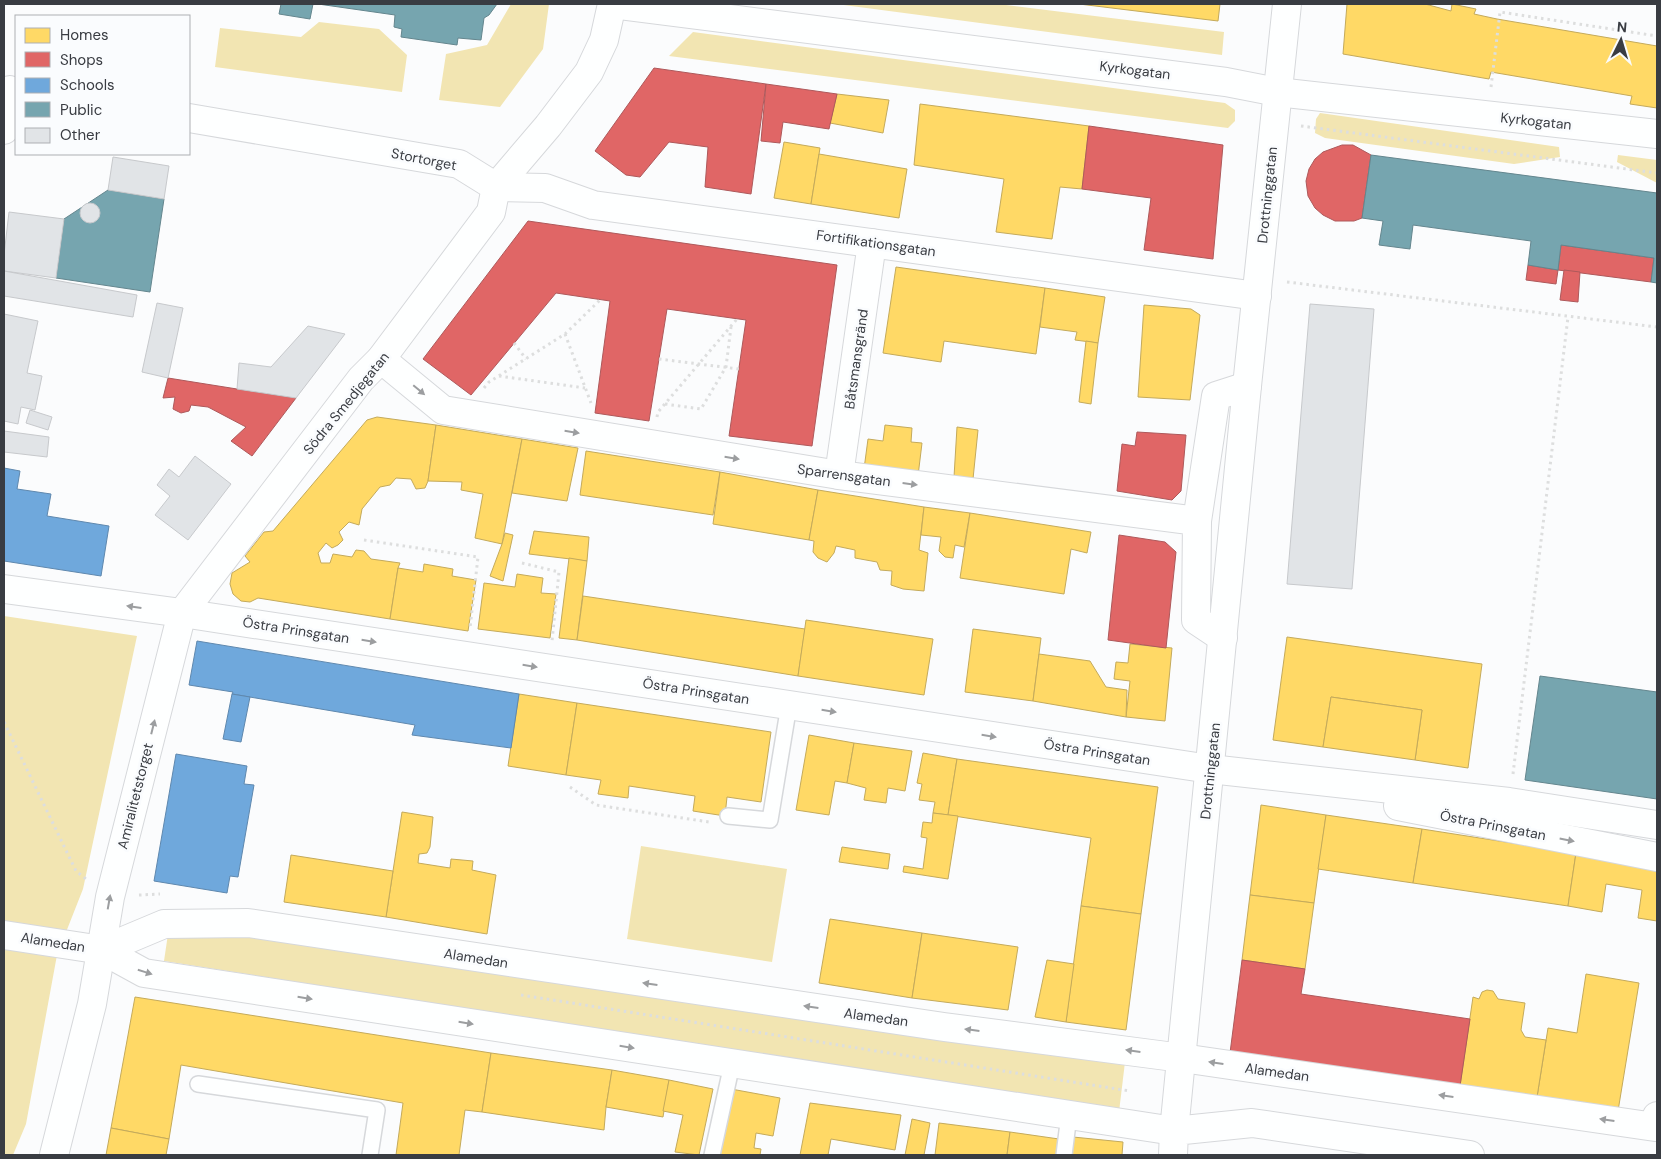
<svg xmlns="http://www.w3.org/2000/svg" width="1661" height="1159" font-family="'DM Sans',sans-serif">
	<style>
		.green { fill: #f2e5b2 }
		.homes { fill: #ffd966; stroke: #c4aa5b }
		.shops { fill: #e06666; stroke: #ae595b }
		.schools { fill: #6fa8dc; stroke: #5f88ae }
		.public { fill: #76a5af; stroke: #64868e }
		.building { fill: #e1e4e7; stroke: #c7c9cc }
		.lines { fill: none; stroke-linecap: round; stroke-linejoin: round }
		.lane-casing { stroke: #d6d8db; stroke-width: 18 }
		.street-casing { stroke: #d6d8db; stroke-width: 30 }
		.secondary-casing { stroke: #d6d8db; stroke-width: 30 }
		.path { stroke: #dddede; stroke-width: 3; stroke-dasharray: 2.5 4; stroke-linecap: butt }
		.lane { stroke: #feffff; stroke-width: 15 }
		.street { stroke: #feffff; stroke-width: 28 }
		.secondary { stroke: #feffff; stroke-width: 28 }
		.oneway { fill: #9c9ea0 }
		.labels { text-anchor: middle; stroke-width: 5; stroke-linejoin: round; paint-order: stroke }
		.street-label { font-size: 14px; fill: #393c42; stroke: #fafcfe }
	</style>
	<rect width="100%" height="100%" fill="#fbfcfd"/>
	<g class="green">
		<polygon points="511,4 549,4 543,49 500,107 439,100 446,54 487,45"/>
		<polygon points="836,4 998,4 1224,32 1222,55"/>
		<polygon points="319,22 379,29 407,55 402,92 215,67 220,28 301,37"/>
		<polygon points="693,32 1225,103 1235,110 1235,121 1228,128 669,56"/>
		<polygon points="1320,113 1559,147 1560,157 1514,164 1325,138 1315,133 1316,119"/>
		<polygon points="1618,155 1657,160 1657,183 1617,162"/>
		<polygon points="4,616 137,636 83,889 57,955 26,1124 13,1155 4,1155"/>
		<polygon points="641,846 787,869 772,962 627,939"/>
		<polygon points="168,934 290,940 1125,1062 1119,1112 164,961"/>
	</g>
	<g class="homes">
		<polygon points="1079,4 1220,4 1218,21"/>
		<polygon points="1347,4 1425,4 1451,11 1452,4 1476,9 1474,14 1497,19 1657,46 1657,108 1630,104 1632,96 1491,72 1489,79 1343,54"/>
		<polygon points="837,94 889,100 883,133 830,123"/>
		<polygon points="920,104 1089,126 1082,189 1060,187 1052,239 996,232 1004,179 914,165"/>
		<polygon points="784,142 820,148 811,204 774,198"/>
		<polygon points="819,154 907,169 899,218 811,204"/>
		<polygon points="896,267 1045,288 1036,354 944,341 941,362 883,353"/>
		<polygon points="1045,288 1105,297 1098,343 1075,340 1077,332 1040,327"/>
		<polygon points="1144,305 1191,309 1200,315 1190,400 1138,397"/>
		<polygon points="1086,341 1098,343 1091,404 1079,402"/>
		<polygon points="377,417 436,425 428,481 425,488 416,489 411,479 396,478 390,485 380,487 362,509 359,525 349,522 339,532 343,540 338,545 332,548 326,543 318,553 321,563 330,563 333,554 352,557 356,550 364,551 371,559 400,563 398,568 390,619 258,598 250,602 241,601 233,594 230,584 232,573 250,562 245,556 264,532 273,531 367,420"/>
		<polygon points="436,425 522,439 502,544 475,538 483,494 461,490 462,482 428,481"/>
		<polygon points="885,425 912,428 911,442 922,443 918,476 864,469 868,439 883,441"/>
		<polygon points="957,427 978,430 973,479 954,477"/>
		<polygon points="522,439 578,448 567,501 512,493"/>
		<polygon points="586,451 720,472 713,515 580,495"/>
		<polygon points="720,472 818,490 809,540 713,524"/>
		<polygon points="818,490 924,507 919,550 928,553 924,591 903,589 891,585 892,571 880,570 877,562 855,558 855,550 836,546 834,553 827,562 818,558 813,552 814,541 809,540"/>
		<polygon points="924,507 970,513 964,547 955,545 953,558 945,557 939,551 941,537 921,535"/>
		<polygon points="970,513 1091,532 1087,553 1071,549 1064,594 960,578"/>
		<polygon points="534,531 589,537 587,561 529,554"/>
		<polygon points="505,533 513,535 503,581 490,576 502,544"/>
		<polygon points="569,558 587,561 577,640 559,638"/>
		<polygon points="424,564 453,569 452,576 476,580 468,631 390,619 398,568 423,572"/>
		<polygon points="517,574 543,578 541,593 556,594 550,638 478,629 484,583 515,587"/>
		<polygon points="583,596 805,629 798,676 577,640"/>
		<polygon points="806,620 933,639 924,695 798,676"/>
		<polygon points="973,629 1041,638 1033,701 965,692"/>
		<polygon points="1287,637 1482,664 1468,768 1415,760 1422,710 1331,697 1323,747 1273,740"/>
		<polygon points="1130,644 1172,648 1165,721 1126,717 1130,681 1114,679 1116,662 1128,663"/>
		<polygon points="1039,654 1090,661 1106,687 1127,690 1126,717 1033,701"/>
		<polygon points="519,694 577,703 566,775 508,766"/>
		<polygon points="1331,697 1422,710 1415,760 1323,747"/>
		<polygon points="577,703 771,732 761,802 727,797 725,816 693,811 695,796 629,786 628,798 598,794 601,780 566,775"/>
		<polygon points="809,735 854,743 847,783 835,781 829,815 796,810"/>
		<polygon points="854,743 912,751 905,791 888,788 886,803 864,800 866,788 847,783"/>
		<polygon points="923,753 957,759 948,815 933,813 935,802 919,800 922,784 917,783"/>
		<polygon points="957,759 1158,787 1141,914 1081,906 1091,838 948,815"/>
		<polygon points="1261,805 1326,815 1314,903 1250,895"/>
		<polygon points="402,812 433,817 430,847 427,853 419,854 418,863 450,868 451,859 473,861 472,870 496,875 487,934 386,917"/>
		<polygon points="933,813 958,816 948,879 903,872 904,866 923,869 927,838 921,837 923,822 932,823"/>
		<polygon points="1326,815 1422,829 1413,883 1318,869"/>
		<polygon points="1422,829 1576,853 1568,906 1413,883"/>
		<polygon points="842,847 890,854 888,869 839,862"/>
		<polygon points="1576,853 1657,866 1657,921 1638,918 1642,890 1606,884 1602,912 1568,906"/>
		<polygon points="291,855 393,871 386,917 284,902"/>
		<polygon points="1250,895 1314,903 1305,969 1242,960"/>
		<polygon points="1081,906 1141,914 1126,1030 1066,1022"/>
		<polygon points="830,919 922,933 912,998 819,983"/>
		<polygon points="922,933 1018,947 1008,1010 912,998"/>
		<polygon points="1047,960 1074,964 1066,1022 1035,1017"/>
		<polygon points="1586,974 1639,983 1618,1111 1537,1097 1548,1028 1577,1033"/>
		<polygon points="1487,990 1493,991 1498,999 1525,1003 1521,1030 1525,1037 1546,1040 1537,1097 1460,1086 1473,997 1479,999 1482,992"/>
		<polygon points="135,997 491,1053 482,1112 465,1110 459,1155 396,1155 403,1103 181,1065 169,1139 111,1128"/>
		<polygon points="491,1053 612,1070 606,1107 604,1130 482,1112"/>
		<polygon points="612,1070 669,1080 663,1117 606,1107"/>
		<polygon points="669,1080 713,1089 699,1155 675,1152 683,1115 663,1111"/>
		<polygon points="731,1089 780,1098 773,1136 756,1133 754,1148 761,1149 760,1155 720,1155"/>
		<polygon points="810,1103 901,1115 895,1150 831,1139 828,1155 800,1155"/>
		<polygon points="912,1119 930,1123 924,1155 905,1155"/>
		<polygon points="939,1123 1010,1132 1007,1155 935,1155"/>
		<polygon points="111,1128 169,1139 166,1155 106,1155"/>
		<polygon points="1010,1132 1059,1139 1057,1155 1007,1155"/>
		<polygon points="1073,1137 1123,1142 1122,1155 1072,1155"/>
	</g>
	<g class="shops">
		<polygon points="654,68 766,84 751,194 705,187 708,147 669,142 640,177 626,175 595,151"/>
		<polygon points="766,84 837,94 829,129 783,122 780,143 761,141"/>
		<polygon points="1089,126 1223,145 1213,259 1144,250 1151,198 1082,189"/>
		<polygon points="1342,145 1353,145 1371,155 1362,218 1354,221 1335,221 1323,215 1315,208 1308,196 1306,181 1309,169 1315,159 1323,152"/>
		<polygon points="528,221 837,265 812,446 729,436 746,320 667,309 649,421 595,413 610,301 556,293 471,395 423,359"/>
		<polygon points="1561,245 1654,258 1651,282 1558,270"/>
		<polygon points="1528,265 1558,270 1556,284 1526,280"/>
		<polygon points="1564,270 1580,272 1578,302 1560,300"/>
		<polygon points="168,378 237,389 296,398 252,456 231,441 246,427 208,407 191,405 189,411 181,413 173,409 175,397 163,398"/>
		<polygon points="1137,432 1186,435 1181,491 1172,500 1117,491 1122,444 1135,446"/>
		<polygon points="1119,535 1165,542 1176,552 1166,648 1108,640"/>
		<polygon points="1242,960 1305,969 1301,994 1470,1019 1460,1086 1230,1053"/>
	</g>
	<g class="schools">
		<polygon points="4,468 20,471 17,489 51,494 47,516 109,526 101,576 4,561"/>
		<polygon points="197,641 519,694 511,748 412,735 415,725 232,694 233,692 189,685"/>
		<polygon points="232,694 250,697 241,742 223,739"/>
		<polygon points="176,754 247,766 244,784 254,785 238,877 230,876 227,893 154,881"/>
	</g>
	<g class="public">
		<polygon points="281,4 313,4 310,19 279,14"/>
		<polygon points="318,4 497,4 489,15 484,18 481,40 458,38 457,45 401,37 402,29 394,27 395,15"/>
		<polygon points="1371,155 1657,193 1657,283 1651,282 1654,258 1561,245 1558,270 1528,265 1531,241 1413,225 1410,249 1379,245 1383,221 1362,218"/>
		<polygon points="108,190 164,199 150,292 56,278 64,219"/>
		<polygon points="1540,676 1657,692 1657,799 1525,780"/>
	</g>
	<g class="building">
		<polygon points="113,157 169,166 164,199 108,190"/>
		<circle cx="90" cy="213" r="10"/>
		<polygon points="9,212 64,219 56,278 4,271 4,255"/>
		<polygon points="4,271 137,295 133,317 4,296"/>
		<polygon points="157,303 183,308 168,378 142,372"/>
		<polygon points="1310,304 1374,309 1352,589 1287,584"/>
		<polygon points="4,314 38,321 27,373 42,376 35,410 21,407 18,424 4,421"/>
		<polygon points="308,326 345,334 296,398 237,389 239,363 271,367"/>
		<polygon points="30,410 52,417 48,430 26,423"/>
		<polygon points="4,431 49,437 47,457 4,452"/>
		<polygon points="195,456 231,484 188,540 155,515 170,496 157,485 169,469 179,477"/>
	</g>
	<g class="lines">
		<defs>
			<g id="lane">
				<polyline points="728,816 770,820 789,705"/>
				<polyline points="198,1084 377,1110 370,1155"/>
				<polyline points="712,1155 732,1064"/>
				<polyline points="1064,1155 1069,1115"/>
			</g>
			<g id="street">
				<polyline points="189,118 459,164 496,187 545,188 593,205 1257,296"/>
				<polyline points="4,130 10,90"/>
				<polyline points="381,359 443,410 839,475 1197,521 1196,620 1223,638"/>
				<polyline points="839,475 872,243"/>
				<polyline points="1197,521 1216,396 1247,386"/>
				<polyline points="4,589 182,613 1210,769 1509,802 1657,825"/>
				<polyline points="1398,806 1657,857"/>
				<polyline points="1182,1058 1655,1127 1657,1116"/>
				<polyline points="54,1155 92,1004 110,897 182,613 361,379 381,359 491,212 496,187 548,126 589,72 604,40 612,4"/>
				<polyline points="1173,1155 1174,1131 1252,1123 1470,1155"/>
			</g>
			<g id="secondary">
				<polyline points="612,4 1226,82 1277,92 1657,134"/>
				<polyline points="4,935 102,950 144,973 1174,1131 1247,386 1287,4"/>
				<polyline points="102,950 164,924 248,923 944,1027 1182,1058"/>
			</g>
		</defs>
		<use href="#lane" class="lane-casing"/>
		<use href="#street" class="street-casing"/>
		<use href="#secondary" class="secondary-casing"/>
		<g class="path">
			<polyline points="1491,87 1500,12 1657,36"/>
			<polyline points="1301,126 1657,173"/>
			<polyline points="1287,282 1657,327"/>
			<polyline points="565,334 591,403"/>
			<polyline points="514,343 526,359"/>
			<polyline points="659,359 739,369"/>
			<polyline points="499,376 585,388"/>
			<polyline points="484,388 489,382 565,334 600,300"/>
			<polyline points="665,404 701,409 726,367 731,327"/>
			<polyline points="657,417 658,412 737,319"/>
			<polyline points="364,540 478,557 470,628"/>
			<polyline points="522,563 559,572 552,641"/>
			<polyline points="4,722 76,871 86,879"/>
			<polyline points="1513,774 1568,317"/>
			<polyline points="570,787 596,805 709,822"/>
			<polyline points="139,895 160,894"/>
			<polyline points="521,995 1130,1091"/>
		</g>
		<use href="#lane" class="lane"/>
		<use href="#street" class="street"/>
		<use href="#secondary" class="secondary"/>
	</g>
	<defs><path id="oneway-solid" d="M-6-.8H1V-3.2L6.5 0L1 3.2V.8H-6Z" transform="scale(1.25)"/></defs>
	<g class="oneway">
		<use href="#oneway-solid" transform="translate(419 390) rotate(40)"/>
		<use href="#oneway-solid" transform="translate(572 432) rotate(9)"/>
		<use href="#oneway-solid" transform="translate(732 458) rotate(9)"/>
		<use href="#oneway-solid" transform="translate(910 484) rotate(7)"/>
		<use href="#oneway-solid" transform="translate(134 607) rotate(-172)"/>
		<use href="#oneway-solid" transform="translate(369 641) rotate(9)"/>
		<use href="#oneway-solid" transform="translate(530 666) rotate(9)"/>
		<use href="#oneway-solid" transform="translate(829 711) rotate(9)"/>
		<use href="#oneway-solid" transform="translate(153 727) rotate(-76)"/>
		<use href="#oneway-solid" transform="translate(989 736) rotate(9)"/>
		<use href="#oneway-solid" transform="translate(1567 840) rotate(11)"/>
		<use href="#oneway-solid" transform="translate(109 902) rotate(-80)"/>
		<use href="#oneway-solid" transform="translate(145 972) rotate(17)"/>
		<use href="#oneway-solid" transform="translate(650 984) rotate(-172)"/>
		<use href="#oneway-solid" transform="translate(305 998) rotate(9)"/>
		<use href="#oneway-solid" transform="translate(811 1007) rotate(-172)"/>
		<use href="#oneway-solid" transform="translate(466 1023) rotate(9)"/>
		<use href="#oneway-solid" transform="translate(972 1030) rotate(-173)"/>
		<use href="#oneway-solid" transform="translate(627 1047) rotate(9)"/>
		<use href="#oneway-solid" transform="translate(1133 1051) rotate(-172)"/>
		<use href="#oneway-solid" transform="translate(1216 1063) rotate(-172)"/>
		<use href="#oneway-solid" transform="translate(1446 1096) rotate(-172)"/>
		<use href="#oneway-solid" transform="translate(1607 1120) rotate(-172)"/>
	</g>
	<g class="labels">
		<g class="street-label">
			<text transform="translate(1135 70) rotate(7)" y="5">Kyrkogatan</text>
			<text transform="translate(1536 121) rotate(6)" y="5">Kyrkogatan</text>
			<text transform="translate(424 159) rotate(11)" y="5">Stortorget</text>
			<text transform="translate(1267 195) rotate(-84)" y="5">Drottninggatan</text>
			<text transform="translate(876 243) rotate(8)" y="5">Fortifikationsgatan</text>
			<text transform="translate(856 359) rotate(-82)" y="5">Båtsmansgränd</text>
			<text transform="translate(346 403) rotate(-51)" y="5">Södra Smedjegatan</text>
			<text transform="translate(844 475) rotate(8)" y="5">Sparrensgatan</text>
			<text transform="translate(296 630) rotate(9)" y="5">Östra Prinsgatan</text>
			<text transform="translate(696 691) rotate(9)" y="5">Östra Prinsgatan</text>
			<text transform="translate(1097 752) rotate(9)" y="5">Östra Prinsgatan</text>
			<text transform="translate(1210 771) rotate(-84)" y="5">Drottninggatan</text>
			<text transform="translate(135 796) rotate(-76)" y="5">Amiralitetstorget</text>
			<text transform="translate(1493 825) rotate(11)" y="5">Östra Prinsgatan</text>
			<text transform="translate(53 942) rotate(9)" y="5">Alamedan</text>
			<text transform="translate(476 958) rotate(9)" y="5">Alamedan</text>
			<text transform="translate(876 1017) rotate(8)" y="5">Alamedan</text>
			<text transform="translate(1277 1072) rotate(8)" y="5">Alamedan</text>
		</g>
	</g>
	<rect width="1661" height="1159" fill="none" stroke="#393c42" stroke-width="10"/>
	<rect x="15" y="15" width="175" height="140" fill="#fafcfe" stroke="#adafb3"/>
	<rect x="25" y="28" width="25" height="15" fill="#ffd966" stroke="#adafb3"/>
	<text x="60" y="40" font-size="15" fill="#393c42">Homes</text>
	<rect x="25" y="52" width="25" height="15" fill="#e06666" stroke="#adafb3"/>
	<text x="60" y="65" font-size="15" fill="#393c42">Shops</text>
	<rect x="25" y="78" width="25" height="15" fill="#6fa8dc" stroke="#adafb3"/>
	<text x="60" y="90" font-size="15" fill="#393c42">Schools</text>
	<rect x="25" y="102" width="25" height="15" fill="#76a5af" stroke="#adafb3"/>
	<text x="60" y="115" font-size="15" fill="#393c42">Public</text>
	<rect x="25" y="128" width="25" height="15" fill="#e1e4e7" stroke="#adafb3"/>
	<text x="60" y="140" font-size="15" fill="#393c42">Other</text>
	<g transform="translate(1621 40) rotate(5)" stroke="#fafcfe" stroke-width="4" paint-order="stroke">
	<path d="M0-4L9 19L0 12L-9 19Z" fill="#393c42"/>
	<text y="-8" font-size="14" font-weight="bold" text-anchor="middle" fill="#393c42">N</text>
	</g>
</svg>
